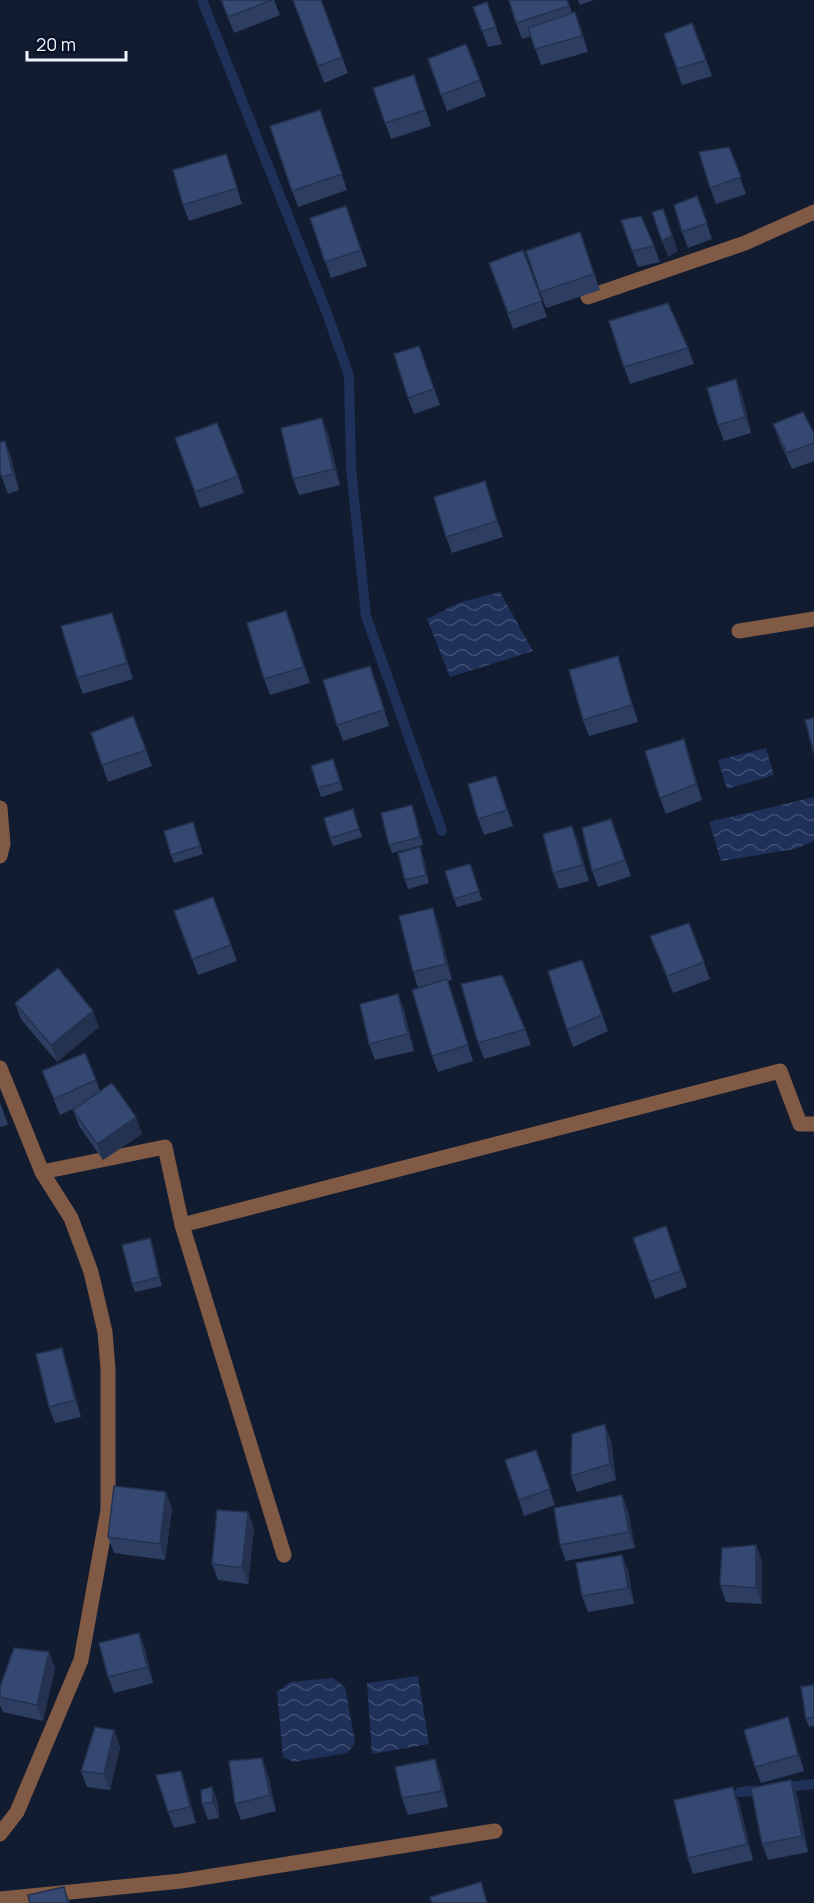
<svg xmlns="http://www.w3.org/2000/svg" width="814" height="1903" font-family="Manrope,sans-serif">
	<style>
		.water { fill: url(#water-waves) }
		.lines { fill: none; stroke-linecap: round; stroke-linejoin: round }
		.stream { stroke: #1f3159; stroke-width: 10 }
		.minor { stroke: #815a45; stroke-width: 15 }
		.wall { fill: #2d3e62 }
		.shaded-wall { fill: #243250 }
		.building { fill: #344872; stroke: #243250; stroke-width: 1.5 }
	</style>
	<defs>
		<pattern id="water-waves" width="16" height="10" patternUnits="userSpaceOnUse" patternTransform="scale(1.5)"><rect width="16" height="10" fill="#1f3159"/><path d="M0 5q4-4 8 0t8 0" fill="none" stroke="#404f72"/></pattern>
	</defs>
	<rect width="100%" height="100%" fill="#121c31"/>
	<g class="water">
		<polygon points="500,592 533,651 450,677 427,619 458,603"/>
		<polygon points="766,748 774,775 727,789 718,760"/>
		<polygon points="814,797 814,841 795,849 721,861 709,822"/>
		<polygon points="418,1676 429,1744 372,1754 367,1683"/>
		<polygon points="333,1678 345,1687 355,1742 348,1753 294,1762 283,1757 277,1692 290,1682"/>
	</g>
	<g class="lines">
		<g class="stream">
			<polyline points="202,0 328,316 349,376 351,468 366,616 442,831"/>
			<polyline points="779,1788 814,1784"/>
			<polyline points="740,1792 763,1790"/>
		</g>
		<g class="minor">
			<polyline points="588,297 745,243 814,212"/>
			<polyline points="739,631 814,619"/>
			<polyline points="0,808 3,844 0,856"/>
			<polyline points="0,1068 42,1172 165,1147 182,1225"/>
			<polyline points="284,1555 182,1225 780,1071 800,1124 814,1124"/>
			<polyline points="0,1834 17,1812 81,1660 108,1510 108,1369 105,1332 91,1272 71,1218 42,1172"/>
			<polyline points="0,1899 181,1881 495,1831"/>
		</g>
	</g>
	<g class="wall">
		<polygon points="221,0 274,0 280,15 234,33"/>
		<polygon points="293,0 321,0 348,73 324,83"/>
		<polygon points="568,0 572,13 581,28 588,52 541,65 531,36 522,39 516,23"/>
		<polygon points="578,0 594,0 580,5"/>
		<polygon points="487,2 502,44 488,47 473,7"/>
		<polygon points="664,34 706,60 712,76 682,85"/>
		<polygon points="466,44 486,96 447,111 428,59"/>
		<polygon points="414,75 431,126 391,139 373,88"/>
		<polygon points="320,110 347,190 298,207 270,126"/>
		<polygon points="729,147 746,194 716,204 710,188"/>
		<polygon points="226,154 242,204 189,221 183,205"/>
		<polygon points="697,196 712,239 688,248 682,232"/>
		<polygon points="346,206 367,266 331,278 310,218"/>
		<polygon points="580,232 600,290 546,308 526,251"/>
		<polygon points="654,246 660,262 638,267 632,251"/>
		<polygon points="523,250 547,317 513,329 489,263"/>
		<polygon points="419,346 440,405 414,414 408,398"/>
		<polygon points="688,348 694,364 630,384 624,367"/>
		<polygon points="742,395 751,433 724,441 718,425"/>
		<polygon points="773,424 814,433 814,461 792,469 779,440"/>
		<polygon points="328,434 340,485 299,495 293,479"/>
		<polygon points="175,438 238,476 244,493 200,508"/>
		<polygon points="5,441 11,457 19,490 8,494 0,472"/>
		<polygon points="490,497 503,537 452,553 446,537"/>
		<polygon points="292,627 310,683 270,695 264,679"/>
		<polygon points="118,629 133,679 83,694 77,678"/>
		<polygon points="623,672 638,722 589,736 583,720"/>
		<polygon points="376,682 389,726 343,741 337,725"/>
		<polygon points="133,716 152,766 108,782 91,733"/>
		<polygon points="684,739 689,755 702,800 666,814 660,798"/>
		<polygon points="336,767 343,790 321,797 318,788"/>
		<polygon points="496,776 513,826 484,835 478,819"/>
		<polygon points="415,814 423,845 392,853 389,845"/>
		<polygon points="356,818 362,837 333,846 330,838"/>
		<polygon points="572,826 578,842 589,881 559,889 553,873"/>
		<polygon points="196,831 203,854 174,863 171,855"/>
		<polygon points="617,836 631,876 598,887 592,871"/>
		<polygon points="423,856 429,883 408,889 405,880"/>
		<polygon points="470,864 482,900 457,907 454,899"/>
		<polygon points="213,897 237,961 198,975 174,911"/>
		<polygon points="689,923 710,979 673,993 650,936"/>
		<polygon points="438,924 452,980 448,981 473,1061 438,1072 432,1056 418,988 413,972"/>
		<polygon points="582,960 608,1031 573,1047 567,1030"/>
		<polygon points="398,994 404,1010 414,1051 375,1060 369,1044"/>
		<polygon points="15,1003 99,1027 57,1062 21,1019"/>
		<polygon points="525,1029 531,1045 484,1059 478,1043"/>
		<polygon points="42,1071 96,1080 100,1091 142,1134 103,1160 79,1126 73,1110 77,1107 60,1115"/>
		<polygon points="0,1102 8,1125 0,1127"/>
		<polygon points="666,1226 687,1287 655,1299 633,1238"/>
		<polygon points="150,1238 153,1247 162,1286 135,1292 132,1284"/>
		<polygon points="67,1364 81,1417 55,1423 49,1407"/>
		<polygon points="611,1440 616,1480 577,1492 571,1476"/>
		<polygon points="536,1450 555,1505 524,1516 519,1500"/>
		<polygon points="166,1492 172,1509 165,1560 114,1553 108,1537"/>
		<polygon points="622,1495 628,1512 635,1548 566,1561 560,1545"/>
		<polygon points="248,1512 254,1529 248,1584 218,1580 212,1564"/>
		<polygon points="756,1545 762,1561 762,1604 726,1602 720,1585"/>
		<polygon points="622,1555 628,1571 634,1604 588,1612 582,1596"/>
		<polygon points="139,1633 145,1649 153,1683 114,1693 108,1677"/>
		<polygon points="49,1652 55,1668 43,1721 3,1712 0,1705 0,1687"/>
		<polygon points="814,1685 814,1726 809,1727 806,1719"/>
		<polygon points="114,1730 120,1747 110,1790 87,1787 81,1771"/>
		<polygon points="793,1733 804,1771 761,1783 755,1767"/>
		<polygon points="181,1771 186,1787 196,1823 174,1828 168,1812"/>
		<polygon points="268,1775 276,1811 241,1820 235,1804"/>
		<polygon points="441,1776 448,1807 408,1815 402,1798"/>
		<polygon points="791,1780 797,1796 808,1852 768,1860 762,1844"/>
		<polygon points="212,1787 218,1803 219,1818 208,1820 202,1804"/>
		<polygon points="739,1803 753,1860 693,1874 688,1858"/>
	</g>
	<g class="shaded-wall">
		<polygon points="575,12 581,28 588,52 582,36"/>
		<polygon points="226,154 232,170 242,204 237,188"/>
		<polygon points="663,209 678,251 668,257 662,241"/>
		<polygon points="736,379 742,395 751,433 745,417"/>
		<polygon points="322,418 328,434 340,485 334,469"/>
		<polygon points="5,441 11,457 19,490 13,474"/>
		<polygon points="485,481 490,497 503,537 497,521"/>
		<polygon points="112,613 118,629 133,679 127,663"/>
		<polygon points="618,656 623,672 638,722 632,705"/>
		<polygon points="370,666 376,682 389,726 384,710"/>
		<polygon points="684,739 689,755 702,800 696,784"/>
		<polygon points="496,776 502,792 513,826 507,810"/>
		<polygon points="412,805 415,814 423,845 420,837"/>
		<polygon points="572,826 578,842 589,881 583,865"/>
		<polygon points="420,847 423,856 429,883 426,875"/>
		<polygon points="433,908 438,924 452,980 446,964"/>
		<polygon points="447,979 453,995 473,1061 468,1045"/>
		<polygon points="398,994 404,1010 414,1051 408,1034"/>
		<polygon points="93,1011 99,1027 57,1062 51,1045"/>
		<polygon points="136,1117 142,1134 103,1160 97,1144"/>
		<polygon points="150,1238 153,1247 162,1286 159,1277"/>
		<polygon points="62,1348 67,1364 81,1417 75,1400"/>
		<polygon points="605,1424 611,1440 616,1480 610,1464"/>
		<polygon points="166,1492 172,1509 165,1560 160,1544"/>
		<polygon points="622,1495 628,1512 635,1548 629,1532"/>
		<polygon points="248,1512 254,1529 248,1584 242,1568"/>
		<polygon points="756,1545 762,1561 762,1604 756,1588"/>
		<polygon points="622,1555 628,1571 634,1604 628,1588"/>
		<polygon points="139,1633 145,1649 153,1683 147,1667"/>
		<polygon points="49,1652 55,1668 43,1721 37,1705"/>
		<polygon points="788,1717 793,1733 804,1771 798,1755"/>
		<polygon points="114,1730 120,1747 110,1790 104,1774"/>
		<polygon points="262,1758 268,1775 276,1811 270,1795"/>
		<polygon points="435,1759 441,1776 448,1807 442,1791"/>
		<polygon points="181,1771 186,1787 196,1823 190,1807"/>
		<polygon points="791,1780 797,1796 808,1852 802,1836"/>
		<polygon points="212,1787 218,1803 219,1818 213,1802"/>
		<polygon points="733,1787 739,1803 753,1860 747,1844"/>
		<polygon points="64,1887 70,1903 68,1903"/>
	</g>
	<g class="building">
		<polygon points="221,0 272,0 228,17"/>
		<polygon points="293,0 321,0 342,57 318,66"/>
		<polygon points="509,0 567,0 569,6 516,23"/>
		<polygon points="487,2 496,27 482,31 473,7"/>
		<polygon points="575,12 582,36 535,49 528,28"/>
		<polygon points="692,23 706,60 677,69 664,34"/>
		<polygon points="466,44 480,80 441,95 428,59"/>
		<polygon points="414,75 425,110 385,123 373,88"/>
		<polygon points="320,110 342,174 292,191 270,126"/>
		<polygon points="729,147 741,177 710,188 699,152"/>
		<polygon points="226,154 237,188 183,205 173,170"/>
		<polygon points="697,196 707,223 682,232 674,205"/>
		<polygon points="346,206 361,250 325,262 310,218"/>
		<polygon points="663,209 672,235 662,241 652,212"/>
		<polygon points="641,216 654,246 632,251 621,220"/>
		<polygon points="580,232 594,274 540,292 526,251"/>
		<polygon points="523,250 542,301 508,313 489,263"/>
		<polygon points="668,303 688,348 624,367 609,321"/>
		<polygon points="419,346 434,389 408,398 394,354"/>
		<polygon points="736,379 745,417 718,425 707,388"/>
		<polygon points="803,412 814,433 814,443 787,453 773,424"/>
		<polygon points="322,418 334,469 293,479 281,428"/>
		<polygon points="217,423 238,476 195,492 175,438"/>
		<polygon points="5,441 13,474 2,477 0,472 0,442"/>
		<polygon points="485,481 497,521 446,537 434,497"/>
		<polygon points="286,611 304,667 264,679 247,623"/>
		<polygon points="112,613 127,663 77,678 61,626"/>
		<polygon points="618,656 632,705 583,720 569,670"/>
		<polygon points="370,666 384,710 337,725 323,680"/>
		<polygon points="133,716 146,750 102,765 91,733"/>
		<polygon points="814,718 814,754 805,720"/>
		<polygon points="684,739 696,784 660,798 645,751"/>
		<polygon points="333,759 340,782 318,788 311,766"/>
		<polygon points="496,776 507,810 478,819 468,784"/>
		<polygon points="412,805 420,837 389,845 381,813"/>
		<polygon points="353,809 359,829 330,838 324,818"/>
		<polygon points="611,819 625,860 592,871 582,828"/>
		<polygon points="193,822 200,846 171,855 164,831"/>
		<polygon points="572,826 583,865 553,873 543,834"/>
		<polygon points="420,847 426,875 405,880 398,853"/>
		<polygon points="470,864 479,891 454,899 445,871"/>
		<polygon points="213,897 231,945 192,959 174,911"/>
		<polygon points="433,908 446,964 413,972 399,916"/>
		<polygon points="689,923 704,962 667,976 650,936"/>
		<polygon points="582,960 602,1015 567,1030 548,971"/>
		<polygon points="58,968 93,1011 51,1045 15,1003"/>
		<polygon points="502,975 525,1029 478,1043 461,984"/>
		<polygon points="447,979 468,1045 432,1056 412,990"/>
		<polygon points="398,994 408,1034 369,1044 360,1004"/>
		<polygon points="85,1053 96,1080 54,1099 42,1071"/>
		<polygon points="112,1083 136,1117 97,1144 73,1110"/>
		<polygon points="666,1226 681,1271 649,1282 633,1238"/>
		<polygon points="150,1238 159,1277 132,1284 122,1245"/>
		<polygon points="62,1348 75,1400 49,1407 36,1354"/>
		<polygon points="605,1424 610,1464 571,1476 572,1434"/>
		<polygon points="536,1450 550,1489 519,1500 505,1460"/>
		<polygon points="114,1486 166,1492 160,1544 108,1537"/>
		<polygon points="622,1495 629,1532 560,1545 554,1508"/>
		<polygon points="217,1510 248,1512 242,1568 212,1564"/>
		<polygon points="756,1545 756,1588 720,1585 722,1548"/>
		<polygon points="622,1555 628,1588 582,1596 576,1563"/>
		<polygon points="139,1633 147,1667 108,1677 99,1643"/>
		<polygon points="14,1648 49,1652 37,1705 0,1697 0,1687"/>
		<polygon points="814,1685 814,1717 806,1719 801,1687"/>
		<polygon points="788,1717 798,1755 755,1767 744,1730"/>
		<polygon points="95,1727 114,1730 104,1774 81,1771"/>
		<polygon points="262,1758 270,1795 235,1804 229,1761"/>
		<polygon points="435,1759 442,1791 402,1798 395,1767"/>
		<polygon points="181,1771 190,1807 168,1812 156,1775"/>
		<polygon points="791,1780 802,1836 762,1844 751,1788"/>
		<polygon points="212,1787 213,1802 202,1804 201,1790"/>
		<polygon points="733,1787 747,1844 688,1858 674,1800"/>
		<polygon points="481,1882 487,1903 432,1903 430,1897"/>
		<polygon points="64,1887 68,1903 30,1903 28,1895"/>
	</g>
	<path d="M27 51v9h99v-9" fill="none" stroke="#eff4fd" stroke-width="3"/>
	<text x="36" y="51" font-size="18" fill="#eff4fd" stroke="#091227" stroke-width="4.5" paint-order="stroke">20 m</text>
</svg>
